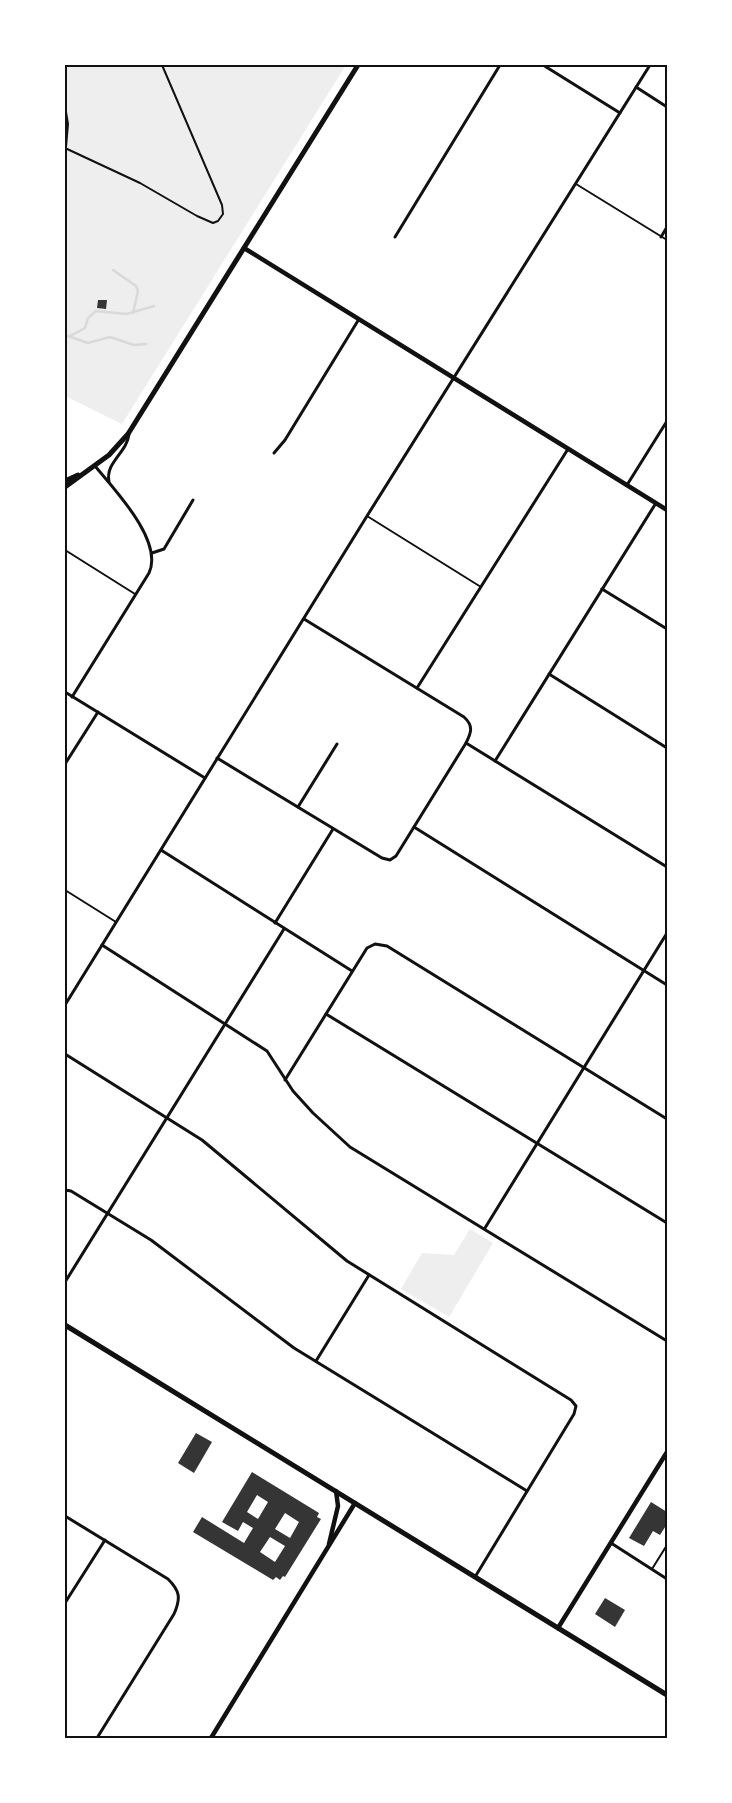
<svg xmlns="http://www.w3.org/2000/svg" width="732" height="1803" font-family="'Times New Roman',serif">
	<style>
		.green { fill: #eee }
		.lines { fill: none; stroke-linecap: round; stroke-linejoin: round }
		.stream { stroke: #d9d9d9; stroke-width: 2.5 }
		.building { fill: #353535; fill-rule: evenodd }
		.service { stroke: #111; stroke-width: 2 }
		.minor { stroke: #111; stroke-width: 3 }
		.tertiary { stroke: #111; stroke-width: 4.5 }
		.secondary { stroke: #111; stroke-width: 4.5 }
		.primary { stroke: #111; stroke-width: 5 }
		.neatline { fill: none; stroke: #111; stroke-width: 2 }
	</style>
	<rect width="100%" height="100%" fill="#fff"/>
	<g class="green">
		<polygon points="65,65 346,65 122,424 65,396"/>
		<polygon points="470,1229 493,1243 449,1317 401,1289 422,1253 454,1255"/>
	</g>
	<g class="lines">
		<g class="stream">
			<polyline points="113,270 136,286 138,291 133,313"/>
			<polyline points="65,335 88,343 110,337 134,345 146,344"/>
			<polyline points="70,336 85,328 88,318 96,311 127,314 154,306"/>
		</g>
	</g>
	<g class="building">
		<polygon points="98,300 107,300 106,309 97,308"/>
		<polygon points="196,1433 212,1442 194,1473 178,1463"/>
		<path d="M252 1472 319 1513 317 1517 321 1519 285 1577 283 1576 280 1580 276 1577 273 1580 193 1532 202 1517 244 1543 253 1528 243 1522 238 1531 222 1522ZM257 1495 268 1502 258 1519 247 1512ZM285 1513 299 1522 290 1538 275 1529ZM270 1537 285 1546 275 1562 260 1552Z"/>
		<polygon points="651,1502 667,1512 667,1524 660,1535 653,1531 644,1546 629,1538"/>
		<polygon points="605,1598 625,1610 615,1627 595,1614"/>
	</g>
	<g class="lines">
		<g class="service">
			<polyline points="65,106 68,124 65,159"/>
			<polyline points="65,148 140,183 197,216 213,223 218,221 223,214 222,205 162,65"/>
			<polyline points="576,184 667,240"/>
			<polyline points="367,516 481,587"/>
			<polyline points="65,550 135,594"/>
			<polyline points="65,890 116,922"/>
			<polyline points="652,1569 667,1545"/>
		</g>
		<g class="minor">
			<polyline points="543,65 620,113"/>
			<polyline points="636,87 667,107"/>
			<polyline points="395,237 500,65"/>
			<polyline points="661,237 667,227"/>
			<polyline points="274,453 285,440 359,319"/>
			<path d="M109 482C105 462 127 453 129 434"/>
			<polyline points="627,485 667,421"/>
			<polyline points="152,553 164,549 193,500"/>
			<polyline points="602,589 667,629"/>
			<polyline points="549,674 667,748"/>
			<polyline points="417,688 568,449"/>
			<polyline points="65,692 205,778"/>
			<path d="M72 697 149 573C164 541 114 489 95 466"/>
			<polyline points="466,743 667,867"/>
			<path d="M217 758 382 858 390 860 396 856 466 743C471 733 474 726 464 717L304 619"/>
			<polyline points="495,761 656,503"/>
			<polyline points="65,764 98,712"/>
			<polyline points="298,807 337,744"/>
			<polyline points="414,827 667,985"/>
			<polyline points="161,850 352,971"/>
			<polyline points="275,923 333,829"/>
			<polyline points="102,945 267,1051 293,1091 313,1113 350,1147 667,1341"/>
			<polyline points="65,1005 367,516 650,65"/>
			<polyline points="326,1014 667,1223"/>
			<polyline points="65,1054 202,1140 347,1261 571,1400 576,1406 574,1414 475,1577"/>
			<polyline points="285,1080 367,948 375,944 387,946 667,1119"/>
			<polyline points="65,1190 71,1191 151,1240 294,1348 527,1491"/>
			<polyline points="485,1228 667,933"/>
			<polyline points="65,1282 284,929"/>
			<polyline points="316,1361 369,1275"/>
			<path d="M65 1516 168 1579C180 1591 181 1598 174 1614L97 1738"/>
			<polyline points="611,1543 667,1579"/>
			<polyline points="65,1603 105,1540"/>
		</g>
		<g class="tertiary">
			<polyline points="329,1544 338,1506 336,1491"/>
			<polyline points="211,1738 355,1503"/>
		</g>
		<g class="secondary">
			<polyline points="244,248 667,510"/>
			<polyline points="558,1628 667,1452"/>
		</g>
		<g class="primary">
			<polyline points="65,481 78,475"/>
			<polyline points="65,487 109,455 128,434 358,65"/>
			<polyline points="65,1325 667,1695"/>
		</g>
	</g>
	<rect width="732" height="1803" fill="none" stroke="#ffffff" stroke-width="132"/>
	<rect x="66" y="66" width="600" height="1671" class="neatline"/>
</svg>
